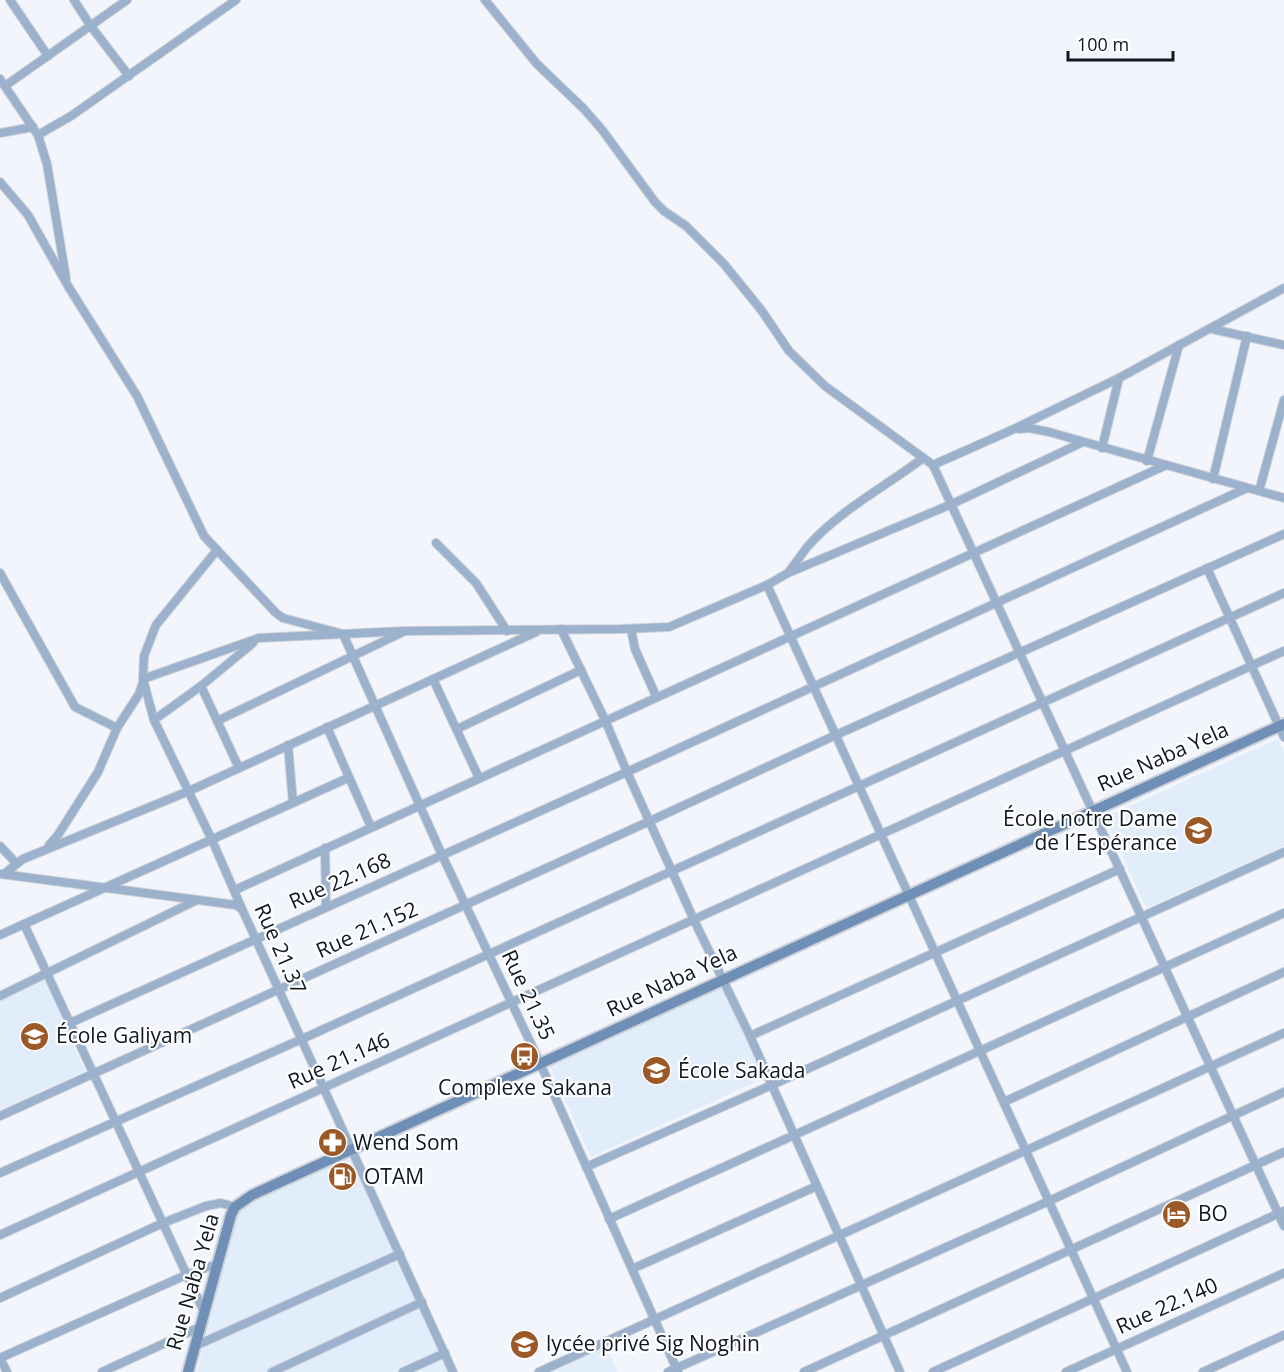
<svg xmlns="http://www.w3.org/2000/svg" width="1284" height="1372" font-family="'Open Sans',sans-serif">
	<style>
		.built { fill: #e2edfb }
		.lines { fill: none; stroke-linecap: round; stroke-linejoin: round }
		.street-casing { stroke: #ced2d9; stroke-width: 10 }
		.secondary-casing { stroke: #ced2d9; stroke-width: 14 }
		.street { stroke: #9bb1cc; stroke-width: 8 }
		.secondary { stroke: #6f8fb7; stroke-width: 10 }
		.labels { text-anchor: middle; stroke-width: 4.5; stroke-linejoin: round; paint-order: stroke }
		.street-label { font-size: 21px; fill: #0f1720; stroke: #fff }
		.poi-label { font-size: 21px; fill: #0f1720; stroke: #fff; text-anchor: start }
	</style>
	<rect width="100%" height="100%" fill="#f2f6fc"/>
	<g class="built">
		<polygon points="1278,739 1284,751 1284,846 1146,908 1105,817"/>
		<polygon points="45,979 85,1071 0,1110 0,1001"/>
		<polygon points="722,985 765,1078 591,1157 549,1065"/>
		<polygon points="351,1154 442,1351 396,1372 197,1372 237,1213 246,1202"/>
		<polygon points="605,1345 618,1372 546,1372"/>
		<polygon points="442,1358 449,1372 411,1372"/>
	</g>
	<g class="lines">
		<defs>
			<g id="street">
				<polyline points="10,0 48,56"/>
				<polyline points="74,0 90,25 129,76"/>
				<polyline points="485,0 537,64 584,109 603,131 655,202 664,211 686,226 724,264 762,311 789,351 825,386 933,465 1284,1226"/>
				<polyline points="0,79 38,135 47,164 66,278"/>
				<polyline points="5,86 127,0"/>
				<polyline points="0,133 33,127"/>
				<polyline points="38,135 71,116 236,0"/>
				<polyline points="0,182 28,215 68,286 137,396 204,536 276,613 283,618 343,634 442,855 540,1063 678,1372"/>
				<polyline points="1212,329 1284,345"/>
				<polyline points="1019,429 1029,428 1049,432 1284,498"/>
				<polyline points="1102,448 1119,378"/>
				<polyline points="1147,461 1179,345"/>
				<polyline points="933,465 1014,429 1119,378 1284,288"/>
				<polyline points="1213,479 1247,336"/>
				<polyline points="1259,491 1284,400"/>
				<polyline points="436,543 476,583 507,631"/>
				<polyline points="217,550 156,625 144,656 143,679 154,720 212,840 242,909 453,1372"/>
				<polyline points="1207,568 1284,737"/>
				<polyline points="0,573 75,707 117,728"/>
				<path d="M788 573C795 564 801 555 808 546 840 510 885 487 923 458"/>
				<polyline points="767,585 1127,1372"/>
				<polyline points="561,629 605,720 627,772 694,920 750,1036 900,1372"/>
				<polyline points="631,629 635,649 656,696"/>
				<polyline points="143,679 259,638 405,631 622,629 669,627 767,585 788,573 952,504 1081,443"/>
				<polyline points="433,679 479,778"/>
				<polyline points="201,686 239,768"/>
				<polyline points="154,720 201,686 253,643"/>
				<polyline points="217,721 401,633"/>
				<polyline points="327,727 371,827"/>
				<polyline points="457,729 581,670"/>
				<polyline points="288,745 293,803"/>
				<polyline points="49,845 58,835 98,772 117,728 139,694 143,682"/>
				<polyline points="0,846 16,863"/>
				<polyline points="325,848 326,907"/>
				<polyline points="1,874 236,905 242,909"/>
				<polyline points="4,874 23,859 189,791 536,632"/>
				<polyline points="235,890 1164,466"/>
				<polyline points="24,924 205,1314"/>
				<polyline points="0,935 348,778"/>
				<polyline points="0,996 195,901"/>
				<polyline points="70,1023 627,772 1247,488"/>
				<polyline points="750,1036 1120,869"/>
				<polyline points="1004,1102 1284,972"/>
				<polyline points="0,1116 650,821 836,735 1284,534"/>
				<polyline points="586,1167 772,1085 1284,852"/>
				<polyline points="0,1173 302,1039 1284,593"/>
				<polyline points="609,1219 1284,913"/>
				<polyline points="0,1235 1284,651"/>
				<polyline points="632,1269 817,1186"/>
				<polyline points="0,1298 163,1223 206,1206 221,1203 235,1207"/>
				<polyline points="195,1346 400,1254"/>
				<polyline points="7,1372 0,1358 186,1275 217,1264"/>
				<polyline points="102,1372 200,1327"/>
				<polyline points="272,1372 422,1302"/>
				<polyline points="403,1372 445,1353"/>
				<polyline points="539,1372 1284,1033"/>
				<polyline points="668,1372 1049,1201 1284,1092"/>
				<polyline points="804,1372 1284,1152"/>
				<polyline points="933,1372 1284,1211"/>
				<polyline points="1066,1372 1284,1273"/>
				<polyline points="1203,1372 1284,1335"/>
			</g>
			<polyline id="secondary" points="188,1372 231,1215 235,1207 252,1195 1284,724"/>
		</defs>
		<use href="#street" class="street-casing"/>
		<use href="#secondary" class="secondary-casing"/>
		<use href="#street" class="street"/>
		<use href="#secondary" class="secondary"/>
	</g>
	<defs>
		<symbol id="school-disc" viewBox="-11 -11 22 22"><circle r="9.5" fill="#9b5927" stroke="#fff"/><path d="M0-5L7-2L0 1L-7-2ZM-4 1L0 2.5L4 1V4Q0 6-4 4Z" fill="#fff"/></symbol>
		<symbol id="bus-disc" viewBox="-11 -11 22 22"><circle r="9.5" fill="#9b5927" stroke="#fff"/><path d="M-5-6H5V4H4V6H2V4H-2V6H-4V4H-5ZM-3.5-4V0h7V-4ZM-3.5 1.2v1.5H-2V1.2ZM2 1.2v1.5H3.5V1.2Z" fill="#fff"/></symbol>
		<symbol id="pharmacy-disc" viewBox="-11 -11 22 22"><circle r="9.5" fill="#9b5927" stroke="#fff"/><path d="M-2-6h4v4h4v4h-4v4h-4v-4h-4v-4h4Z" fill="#fff"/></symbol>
		<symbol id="fuel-disc" viewBox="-11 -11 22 22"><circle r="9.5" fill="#9b5927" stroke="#fff"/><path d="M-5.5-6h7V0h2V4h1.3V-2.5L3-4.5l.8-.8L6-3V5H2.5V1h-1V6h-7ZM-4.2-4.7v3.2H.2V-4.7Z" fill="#fff"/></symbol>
		<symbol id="hotel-disc" viewBox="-11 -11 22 22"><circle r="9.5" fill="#9b5927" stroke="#fff"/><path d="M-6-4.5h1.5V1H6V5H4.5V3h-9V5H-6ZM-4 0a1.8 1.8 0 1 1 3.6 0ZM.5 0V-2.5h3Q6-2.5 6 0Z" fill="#fff"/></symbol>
	</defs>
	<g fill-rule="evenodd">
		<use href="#school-disc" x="1182" y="814" width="33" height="33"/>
		<use href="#school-disc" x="18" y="1020" width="33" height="33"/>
		<use href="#bus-disc" x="508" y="1040" width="33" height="33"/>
		<use href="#school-disc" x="640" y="1054" width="33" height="33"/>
		<use href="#pharmacy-disc" x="316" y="1126" width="33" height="33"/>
		<use href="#fuel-disc" x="326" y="1160" width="33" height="33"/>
		<use href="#hotel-disc" x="1160" y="1198" width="33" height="33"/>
		<use href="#school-disc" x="508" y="1328" width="33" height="33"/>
	</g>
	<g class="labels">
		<g class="street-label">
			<text transform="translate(1163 757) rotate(-24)" y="7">Rue Naba Yela</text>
			<text transform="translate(340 881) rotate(-24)" y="7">Rue 22.168</text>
			<text transform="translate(367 930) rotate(-24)" y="7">Rue 21.152</text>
			<text transform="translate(280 949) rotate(66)" y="7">Rue 21.37</text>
			<text transform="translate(672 981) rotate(-25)" y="7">Rue Naba Yela</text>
			<text transform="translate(528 995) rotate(65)" y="7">Rue 21.35</text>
			<text transform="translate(339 1061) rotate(-24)" y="7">Rue 21.146</text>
			<text transform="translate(193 1282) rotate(-74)" y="7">Rue Naba Yela</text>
			<text transform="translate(1167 1306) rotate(-24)" y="7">Rue 22.140</text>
		</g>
		<g class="poi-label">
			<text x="1177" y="826" text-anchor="end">École notre Dame<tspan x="1177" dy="24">de l´Espérance</tspan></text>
			<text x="56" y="1043">École Galiyam</text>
			<text x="678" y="1078">École Sakada</text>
			<text x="525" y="1095" text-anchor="middle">Complexe Sakana</text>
			<text x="353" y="1150">Wend Som</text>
			<text x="364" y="1184">OTAM</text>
			<text x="1198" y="1221">BO</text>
			<text x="546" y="1351">lycée privé Sig Noghin</text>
		</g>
	</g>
	<path d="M1068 51v9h105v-9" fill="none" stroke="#0f1720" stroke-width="3"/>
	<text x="1077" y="51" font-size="18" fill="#0f1720" stroke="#ffffff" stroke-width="4.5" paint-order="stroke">100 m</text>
</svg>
